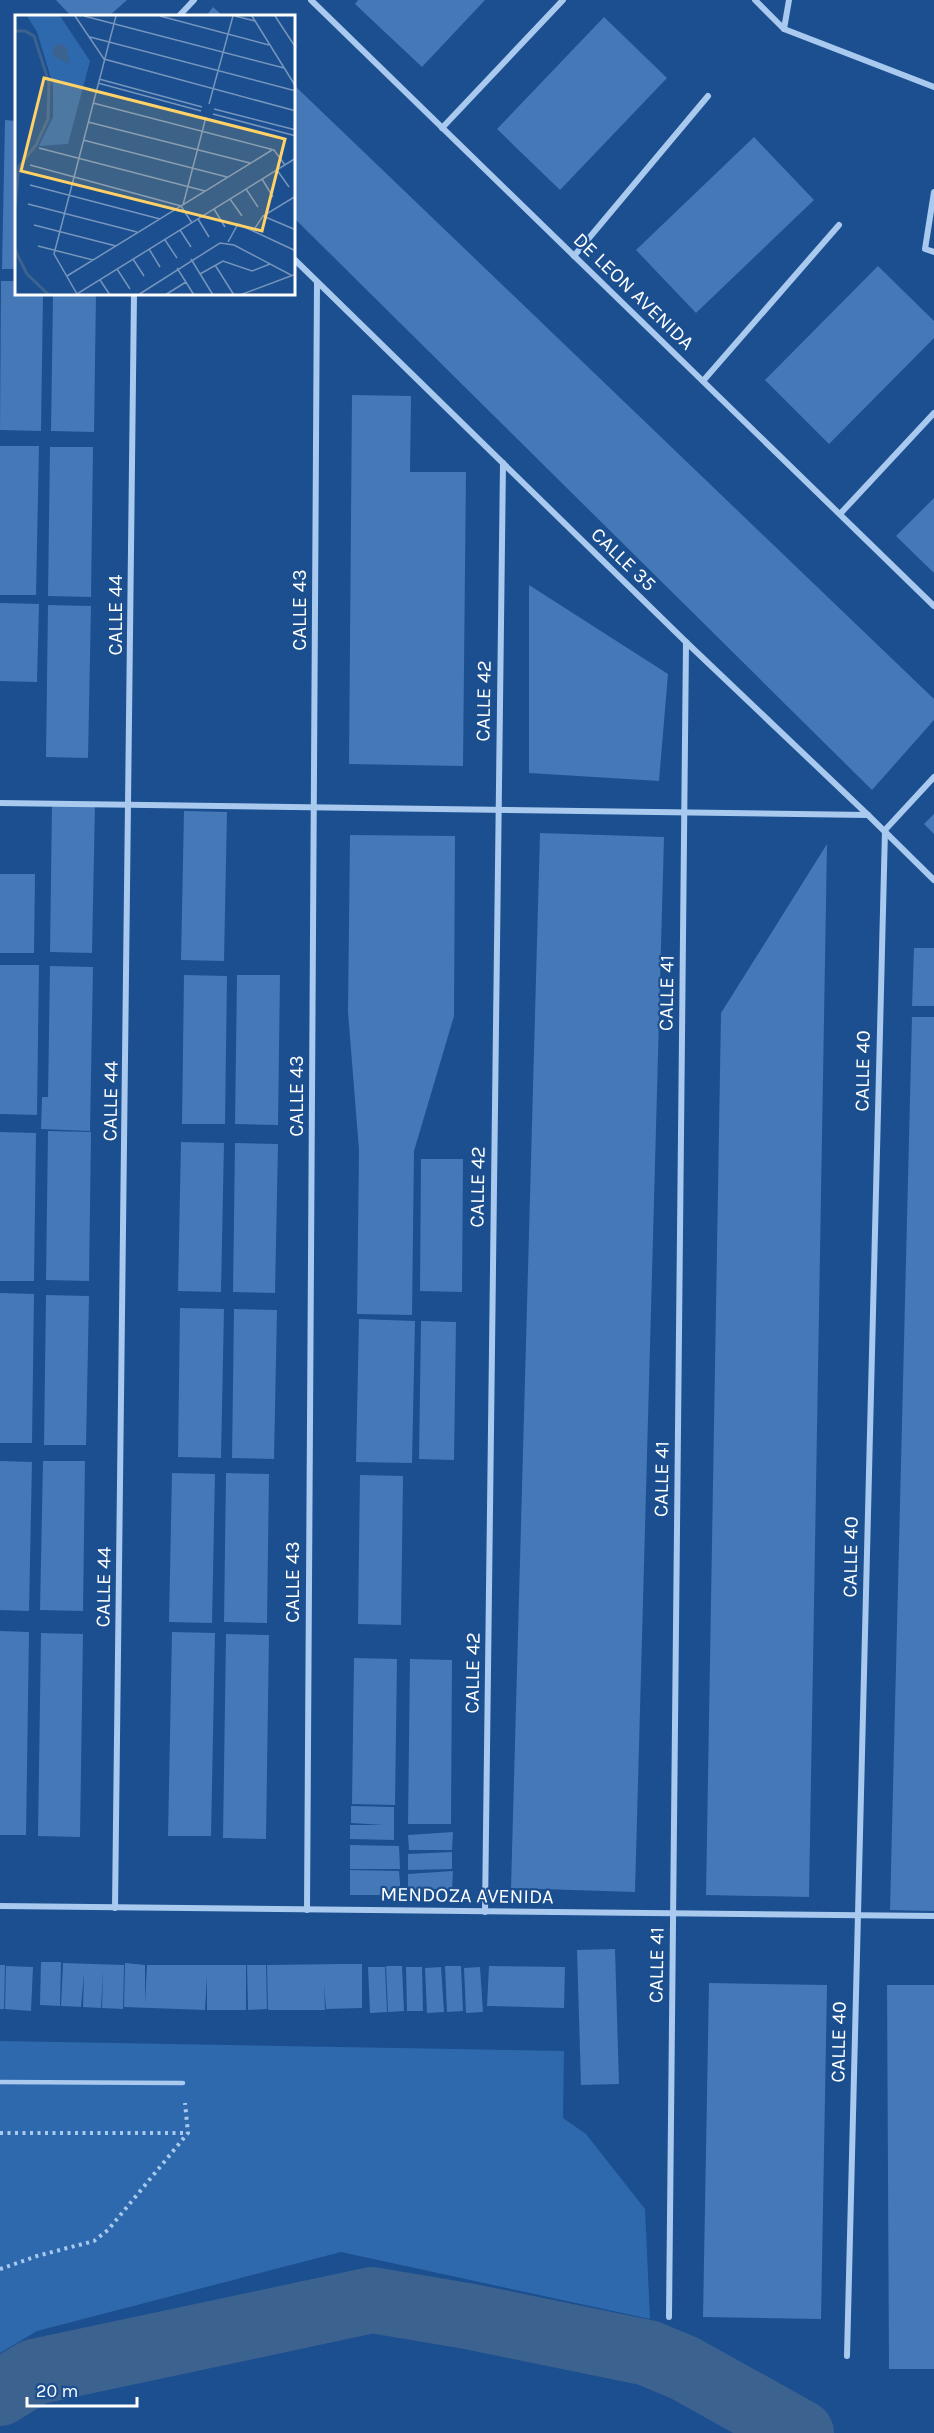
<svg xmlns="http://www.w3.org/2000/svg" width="934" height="2433" font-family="Karla,sans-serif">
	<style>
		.green { fill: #2e69ad }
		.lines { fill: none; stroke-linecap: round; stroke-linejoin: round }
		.river { stroke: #3c6290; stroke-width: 66 }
		.building { fill: #4478b7 }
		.path { stroke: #a9c9ee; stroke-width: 4; stroke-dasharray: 3 4.5; stroke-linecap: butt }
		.service { stroke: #a9c9ee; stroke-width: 4.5 }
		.minor { stroke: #a9c9ee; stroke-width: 6 }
		.labels { text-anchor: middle; stroke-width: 4.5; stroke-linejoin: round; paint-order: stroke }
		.street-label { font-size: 20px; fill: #fff; stroke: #1b4f8f }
		.inset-river { fill: none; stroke: #3c6290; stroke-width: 3 }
		.inset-road { fill: none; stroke: #7695bc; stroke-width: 1.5 }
		.view { fill: #ffd166; fill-opacity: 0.15; stroke: #ffd166; stroke-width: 3 }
		.inset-edge { fill: none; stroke: #fff; stroke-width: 3 }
	</style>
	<rect width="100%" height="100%" fill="#1b4f8f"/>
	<polygon class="green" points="0,2041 564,2051 563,2118 586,2134 645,2209 650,2319 341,2252 37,2331 0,2353"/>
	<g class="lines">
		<polyline class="river" points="0,2393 34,2372 372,2300 467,2316 648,2353 684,2368 801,2433"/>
	</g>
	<g class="building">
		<polygon points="56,0 127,0 109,16 71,16"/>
		<polygon points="358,0 485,0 422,67 355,4"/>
		<polygon points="213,7 223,16 206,16"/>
		<polygon points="604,17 667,78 560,190 497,129"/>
		<polygon points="294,85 934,699 934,720 872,790 294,218"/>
		<polygon points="5,120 16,121 16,269 2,269"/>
		<polygon points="754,137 814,200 696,313 636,250"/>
		<polygon points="878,266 934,321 934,338 829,444 765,380"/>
		<polygon points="1,281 16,281 16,294 43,294 41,431 0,430"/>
		<polygon points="53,294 96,294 94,432 51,431"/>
		<polygon points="352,395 411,396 410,472 466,472 463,766 349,764"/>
		<polygon points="0,446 39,446 36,595 0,595"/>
		<polygon points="50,447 93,447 91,597 48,596"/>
		<polygon points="934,498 934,573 896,536"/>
		<polygon points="529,585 668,674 659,781 529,773"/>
		<polygon points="0,603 39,604 37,682 0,681"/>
		<polygon points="48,605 91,606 88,758 46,757"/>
		<polygon points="52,804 95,804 92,953 50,952"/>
		<polygon points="184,811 227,812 224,961 181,960"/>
		<polygon points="934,814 934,834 924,824"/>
		<polygon points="540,833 664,837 635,1892 511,1888"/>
		<polygon points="350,835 455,836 454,1016 414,1151 412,1315 357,1314 359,1150 348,1012"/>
		<polygon points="827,844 809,1897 706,1895 721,1013"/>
		<polygon points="0,874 35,874 34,953 0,953"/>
		<polygon points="914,948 934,948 934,1006 912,1006"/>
		<polygon points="0,965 39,965 37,1115 0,1114"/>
		<polygon points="50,966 93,967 90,1131 41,1129 42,1097 48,1097"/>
		<polygon points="184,975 227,976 225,1124 182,1124"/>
		<polygon points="237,975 280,975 278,1125 235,1124"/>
		<polygon points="912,1017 934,1017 934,1911 890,1910"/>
		<polygon points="48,1131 91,1132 89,1281 46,1280"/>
		<polygon points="0,1132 36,1133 34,1281 0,1281"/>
		<polygon points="181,1142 224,1143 221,1292 178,1291"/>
		<polygon points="235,1143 278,1144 275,1293 233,1292"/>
		<polygon points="421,1159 463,1159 462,1292 420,1291"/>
		<polygon points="0,1293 34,1294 32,1443 0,1443"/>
		<polygon points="46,1295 89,1296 86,1445 44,1445"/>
		<polygon points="180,1308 224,1309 221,1458 178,1457"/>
		<polygon points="234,1309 277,1310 274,1459 232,1458"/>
		<polygon points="359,1319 415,1321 412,1463 356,1462"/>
		<polygon points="421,1321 456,1322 454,1460 419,1459"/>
		<polygon points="0,1461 32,1462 29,1611 0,1610"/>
		<polygon points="43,1461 85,1461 83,1611 40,1610"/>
		<polygon points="172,1473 215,1474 212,1623 169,1622"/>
		<polygon points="226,1473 269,1474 267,1623 224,1622"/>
		<polygon points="360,1475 403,1476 401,1625 358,1624"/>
		<polygon points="0,1631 29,1632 26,1835 0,1835"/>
		<polygon points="172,1632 215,1633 211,1836 168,1836"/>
		<polygon points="41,1633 83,1634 80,1837 38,1836"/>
		<polygon points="226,1634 269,1635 266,1839 223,1838"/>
		<polygon points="354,1658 397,1659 395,1805 352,1804"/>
		<polygon points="410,1659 452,1660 451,1824 408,1824"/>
		<polygon points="351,1806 394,1807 394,1840 350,1839 350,1825 384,1825 351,1823"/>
		<polygon points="453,1832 452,1850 409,1850 408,1835"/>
		<polygon points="350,1845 399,1846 400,1869 350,1869"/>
		<polygon points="452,1852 452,1869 408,1870 408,1854"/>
		<polygon points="350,1870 399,1871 401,1895 350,1895"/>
		<polygon points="453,1871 452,1889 408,1889 408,1874"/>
		<polygon points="615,1949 619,2084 581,2085 577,1950"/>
		<polygon points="41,1962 61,1962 60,2006 40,2005"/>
		<polygon points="63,1963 124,1965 123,2009 102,2008 103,1970 101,2008 83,2007 84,1973 81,2007 61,2006"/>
		<polygon points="125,1963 145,1965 145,2003 147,1965 246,1965 246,2010 207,2010 207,1976 205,2010 124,2007"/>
		<polygon points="343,1964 362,1964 362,2008 326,2009 324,1983 325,2010 268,2010 267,1965"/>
		<polygon points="0,1965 5,1965 4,2009 0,2009"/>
		<polygon points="247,1965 266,1965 267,2009 248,2010"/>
		<polygon points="6,1966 33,1967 31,2011 5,2009"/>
		<polygon points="386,1966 402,1966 404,2011 388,2012"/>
		<polygon points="445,1966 461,1966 463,2011 447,2012"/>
		<polygon points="489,1966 565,1967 564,2008 487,2006"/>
		<polygon points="368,1967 385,1967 387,2012 370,2013"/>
		<polygon points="406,1967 422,1967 423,2011 407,2011"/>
		<polygon points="441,1967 444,2012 427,2013 425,1968"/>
		<polygon points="480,1967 483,2012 466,2013 464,1968"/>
		<polygon points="709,1983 827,1985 821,2319 703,2317"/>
		<polygon points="887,1985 934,1985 934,2369 889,2369"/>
	</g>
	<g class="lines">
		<g class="path">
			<polyline points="0,2133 188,2133"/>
			<polyline points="0,2269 37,2256 94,2241 108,2230 188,2133 185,2103"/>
		</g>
		<polyline class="service" points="0,2082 183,2083"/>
		<g class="minor">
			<polyline points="311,0 934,606"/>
			<polyline points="755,0 784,29 934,87"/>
			<polyline points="179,16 194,0"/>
			<polyline points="784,29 789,0"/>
			<polyline points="442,128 563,0"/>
			<polyline points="934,192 925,249 934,252"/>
			<polyline points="574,256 708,96"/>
			<polyline points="294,259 686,642 868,815 934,880"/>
			<polyline points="703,381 839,225"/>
			<polyline points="840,514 934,413"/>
			<polyline points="0,803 868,815"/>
			<polyline points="0,1906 934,1916"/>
			<polyline points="115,1908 134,294"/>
			<polyline points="307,1910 317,282"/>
			<polyline points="485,1912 503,463"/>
			<polyline points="669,2317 686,642"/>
			<polyline points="847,2356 885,830 934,777"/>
		</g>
	</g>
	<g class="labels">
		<g class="street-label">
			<text transform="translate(634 291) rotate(44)" y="7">DE LEON AVENIDA</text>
			<text transform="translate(624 559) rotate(44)" y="7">CALLE 35</text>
			<text transform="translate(299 610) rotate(-90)" y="7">CALLE 43</text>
			<text transform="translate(115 615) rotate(-90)" y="7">CALLE 44</text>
			<text transform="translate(483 701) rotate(-89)" y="7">CALLE 42</text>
			<text transform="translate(666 993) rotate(-89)" y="7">CALLE 41</text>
			<text transform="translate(862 1071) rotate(-89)" y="7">CALLE 40</text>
			<text transform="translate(296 1096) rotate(-90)" y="7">CALLE 43</text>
			<text transform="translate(110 1101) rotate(-89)" y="7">CALLE 44</text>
			<text transform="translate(477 1187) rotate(-89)" y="7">CALLE 42</text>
			<text transform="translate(661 1479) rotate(-89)" y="7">CALLE 41</text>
			<text transform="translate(850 1557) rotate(-89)" y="7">CALLE 40</text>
			<text transform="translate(292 1582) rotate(-90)" y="7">CALLE 43</text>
			<text transform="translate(103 1587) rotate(-89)" y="7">CALLE 44</text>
			<text transform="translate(472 1673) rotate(-89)" y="7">CALLE 42</text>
			<text transform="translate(467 1895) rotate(1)" y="7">MENDOZA AVENIDA</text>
			<text transform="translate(656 1965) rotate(-89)" y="7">CALLE 41</text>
			<text transform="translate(838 2042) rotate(-89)" y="7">CALLE 40</text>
		</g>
	</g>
	<g transform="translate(15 15)">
		<rect width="280" height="280" fill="#1b4f8f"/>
		<path d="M12 1H45L75 46 53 129 24 131 38 102V70L22 17Z" fill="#2e69ad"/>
		<path d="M44 28 52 33 54 49 38 41V33Z" fill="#3c6290"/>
		<path class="inset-river" d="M0 16H10L19 21 34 68 33 104 21 130 4 151 0 192M0 235 12 259 34 280"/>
		<path class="inset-road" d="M60 1 89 44 281 96M69 1 269 53M101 1 39 239 62 279 281 143M145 1 254 30M220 1 240 6M237 1 281 72M260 1 281 33M75 22 281 76M84 64 187 92M83 68 186 96M78 88 259 135 270 150M194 89 218 1M199 94 281 115M198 99 281 121M73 107 235 148M68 125 212 162M24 133 190 176M15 150 166 191 177 208M262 155 274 172M247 164 258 182M15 170 145 204M231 174 243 192M215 184 227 201M13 189 122 217M168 190 191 102M199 194 210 212M248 201 281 215M183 204 194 222M19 210 101 231M165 215 176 232M238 216 248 201 281 181M150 225 162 243M213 227 223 209 281 236M23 231 78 245M134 234 145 252M118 244 129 261M176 244 198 280M200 250 219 280M162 253 179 280M102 254 115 274M185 259 208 246 237 256 255 249M52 261 257 135M85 265 95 280M123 280 205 228 219 230 276 260M150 280 171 267M225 280 281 259"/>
		<path class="view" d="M29 63 270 124 247 216 6 156Z"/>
		<rect width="280" height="280" class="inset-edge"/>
	</g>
	<path d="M27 2397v9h110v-9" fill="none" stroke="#ffffff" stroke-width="3"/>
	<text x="36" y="2397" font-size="18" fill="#ffffff" stroke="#1b4f8f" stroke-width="4.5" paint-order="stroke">20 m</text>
</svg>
